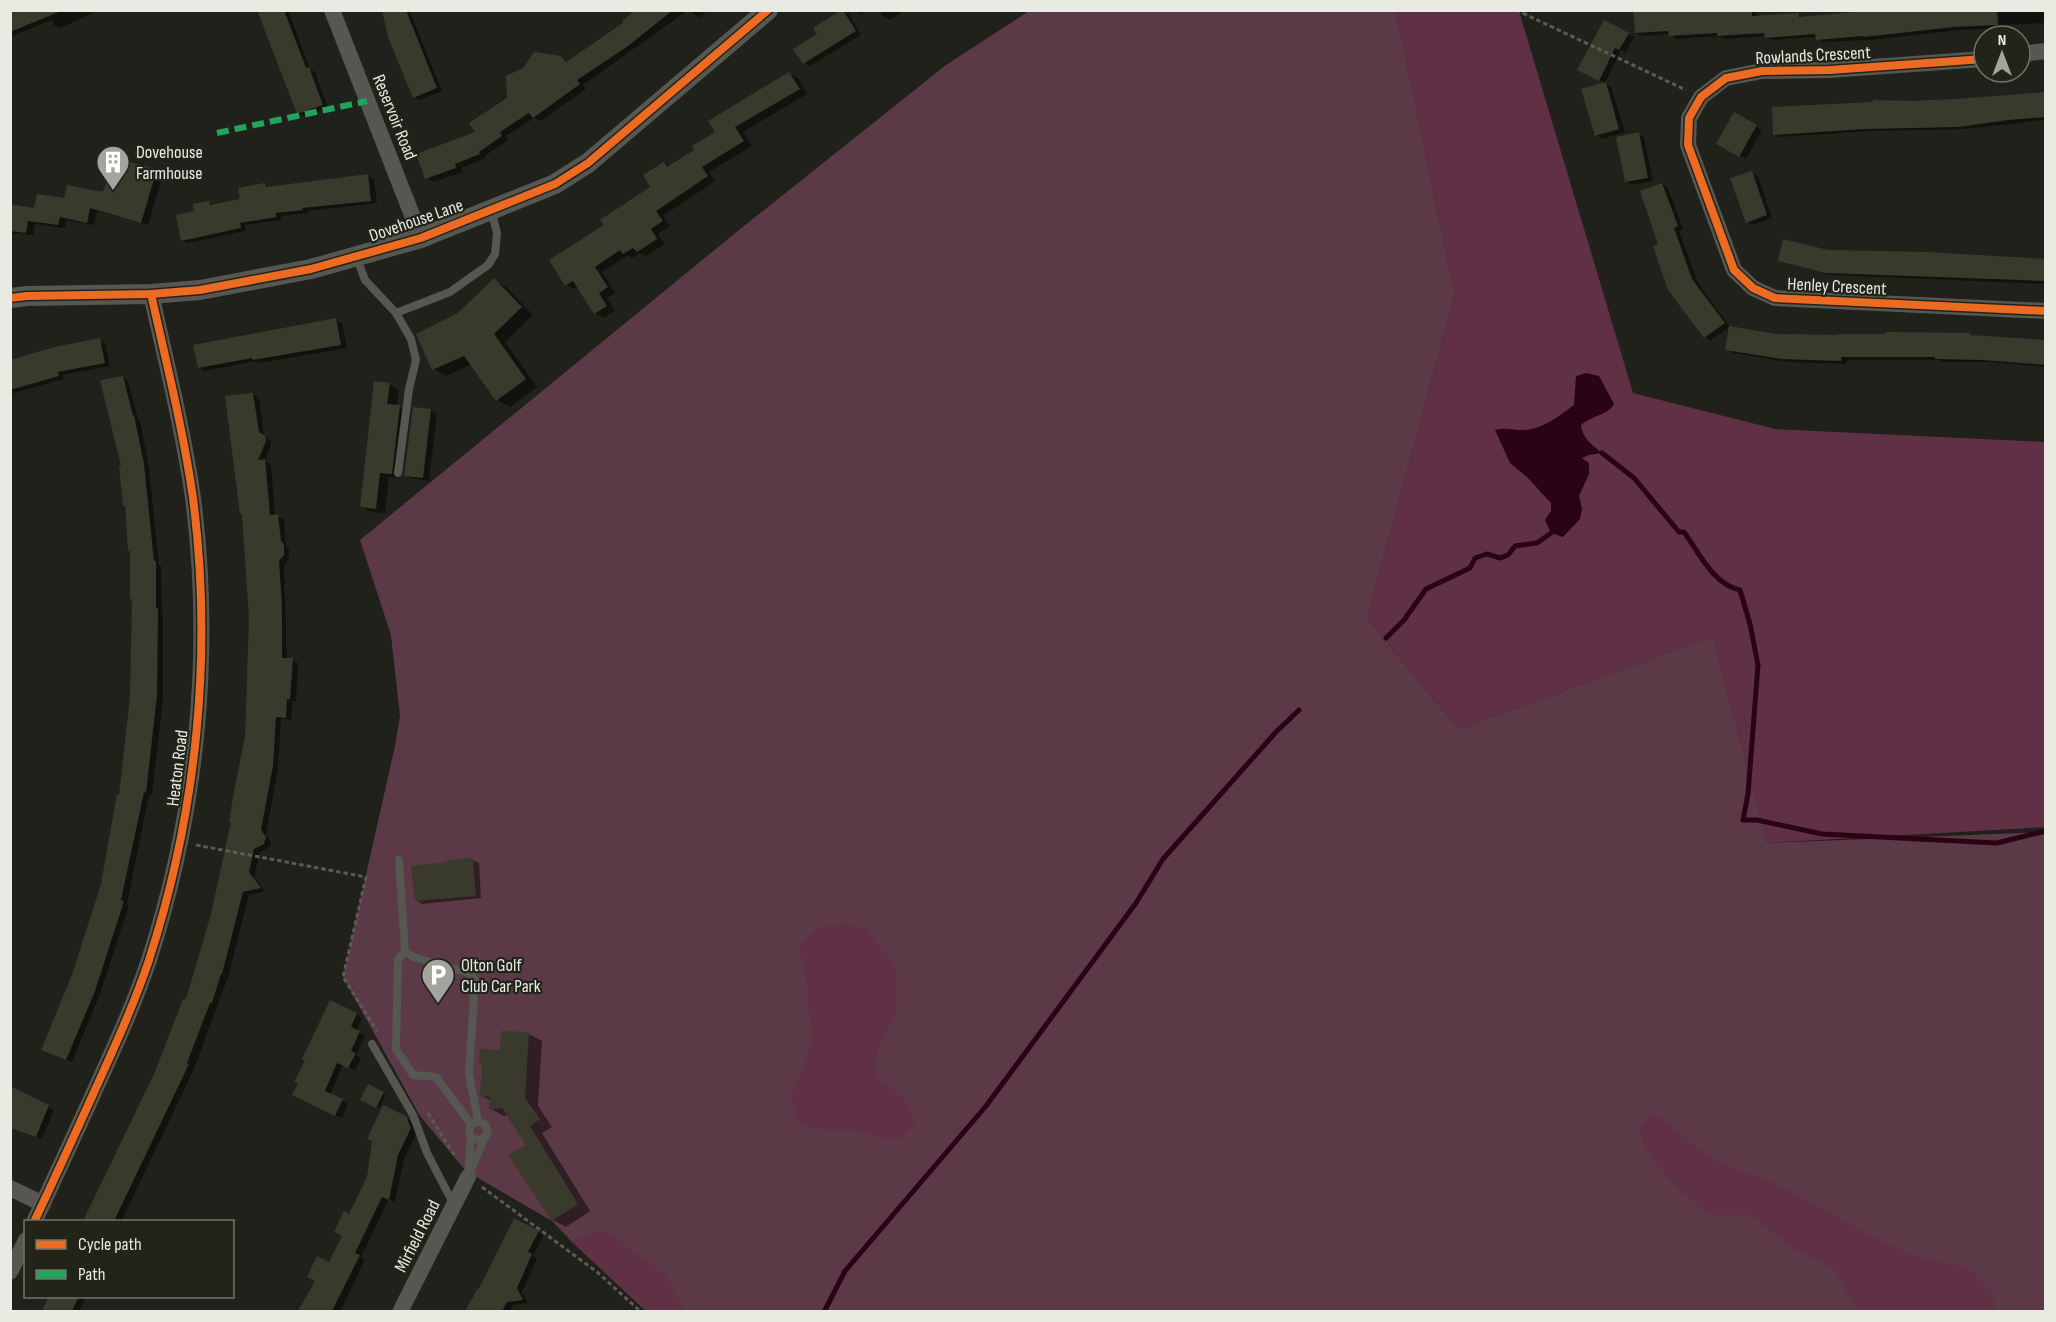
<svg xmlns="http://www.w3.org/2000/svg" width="2056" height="1322" font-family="'Sofia Sans Condensed',sans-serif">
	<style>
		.green { fill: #5c3946 }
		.forest { fill: #603144 }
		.water { fill: #2a0315 }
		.shadow { fill: #0007 }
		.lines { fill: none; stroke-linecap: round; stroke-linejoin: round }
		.stream { stroke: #2a0315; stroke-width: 5 }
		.building { fill: #393a2c }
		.path { stroke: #5a5b55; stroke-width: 3; stroke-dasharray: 4.5 3; stroke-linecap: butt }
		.service { stroke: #565750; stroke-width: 8 }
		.minor { stroke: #565750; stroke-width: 16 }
		.tertiary { stroke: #565750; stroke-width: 20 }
		.quiet { stroke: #20a55d; stroke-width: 6; stroke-dasharray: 12 6; stroke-linecap: butt }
		.cycleway-casing { stroke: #222419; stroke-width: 11 }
		.cycleway { stroke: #ed6a23; stroke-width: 8 }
		.labels { text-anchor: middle; stroke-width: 4.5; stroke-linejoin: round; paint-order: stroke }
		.street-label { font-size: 18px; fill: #e9ebe3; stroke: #222419 }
		.poi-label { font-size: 18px; fill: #e9ebe3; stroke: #222419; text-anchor: start }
	</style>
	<rect width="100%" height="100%" fill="#21211c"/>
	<polygon class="green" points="1029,11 1396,11 1455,295 1367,618 1459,729 1713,636 1767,843 2045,832 2045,1311 646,1311 571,1241 552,1221 466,1171 420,1116 343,977 395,746 400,716 391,635 360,540 739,230 946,65"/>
	<g class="forest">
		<polygon points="1396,11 1519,11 1633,393 1775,429 2045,442 2045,827 1767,843 1713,636 1459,729 1367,618 1455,295"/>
		<polygon points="822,925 864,927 895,967 896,1014 878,1048 875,1074 908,1103 915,1123 900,1139 882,1139 859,1131 835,1131 799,1125 791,1099 812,1041 807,985 799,945"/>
		<polygon points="1653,1112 1713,1160 1778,1185 1882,1242 1921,1258 1969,1268 1996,1298 1993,1311 1857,1311 1834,1269 1791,1247 1751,1215 1712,1215 1681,1193 1662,1171 1643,1143 1640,1127"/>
		<polygon points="605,1230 667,1276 684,1311 646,1311 571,1241"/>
	</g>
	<path class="water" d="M1586 373 1599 376 1614 404C1608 415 1591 416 1581 425 1582 438 1592 445 1602 453L1589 455 1582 458 1589 463V474L1579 496 1582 509 1580 519 1563 537 1551 533 1545 520 1551 511V503L1527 477 1510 463 1495 430C1506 427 1513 430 1524 430 1543 429 1559 416 1574 405L1576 376Z"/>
	<g class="shadow">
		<polygon points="10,10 100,10 60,28 54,25 52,20 10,37"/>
		<polygon points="258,10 288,10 310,69 315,72 328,108 304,116 298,113"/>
		<polygon points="383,10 409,10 442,91 420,100 414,97"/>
		<polygon points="639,10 688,10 583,85 586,89 541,121 534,118 506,136 508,140 485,156 486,158 461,168 463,172 434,182 426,178 477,133 508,99 560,58 569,62 626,23"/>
		<polygon points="689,10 709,10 699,18"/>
		<polygon points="854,10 870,10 861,15"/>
		<polygon points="879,10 905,10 890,20 883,16"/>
		<polygon points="1677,10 1702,10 1706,12 1752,10 1757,14 1757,17 1798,15 1804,18 1908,10 2046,10 2046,23 2003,25 2003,28 1960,30 1871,40 1823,42 1817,37 1772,40 1765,36 1725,39 1719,36 1676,39 1670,34 1642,36 1636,33"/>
		<polygon points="843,11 849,14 861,35 810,66 804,63 819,34"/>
		<polygon points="1605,22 1634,37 1626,52 1621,50 1605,83 1585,73"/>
		<polygon points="789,74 798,78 807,94 743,132 752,146 709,172 715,181 663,216 670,226 658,234 665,244 646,256 640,253 632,258 628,255 602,272 615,293 607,298 615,311 604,318 595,313 579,287 575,289 566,285 606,226 652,187 664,163 670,167 696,150"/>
		<polygon points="1605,83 1611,87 1625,132 1602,139 1596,135"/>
		<polygon points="2046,94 2046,120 1966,129 1871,131 1780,137 1774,134 1912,103"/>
		<polygon points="1735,114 1762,130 1746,159 1718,143"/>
		<polygon points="1638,134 1644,137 1653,181 1632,185 1626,181"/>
		<polygon points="156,171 163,175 148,225 97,211 94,225 66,220 65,228 35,224 33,235 10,233 10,205 36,209 65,200 104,194 127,172"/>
		<polygon points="1752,173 1758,176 1772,218 1753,225 1747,222"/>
		<polygon points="368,176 374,179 377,203 308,211 308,213 281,216 281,220 245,225 246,231 188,243 182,240 196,212 209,203 214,205 242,201 265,185 270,188"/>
		<polygon points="1662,184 1668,188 1683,229 1679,231 1698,283 1730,327 1710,341 1705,337 1660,245"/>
		<polygon points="1779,260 2046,261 2046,284 1832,275 1785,263"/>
		<polygon points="494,280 506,287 533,315 505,342 537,387 510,407 497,400 472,364 446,376 434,369 458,314"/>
		<polygon points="336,320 342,323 347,348 260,363 256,361 205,371 199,367"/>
		<polygon points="1776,335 1970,335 1973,336 2046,342 2046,367 1990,362 1942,362 1939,360 1847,360 1846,364 1788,362 1733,353 1727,349"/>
		<polygon points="99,340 105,343 110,366 63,375 64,379 10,394 10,362"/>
		<polygon points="123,377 128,381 138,419 140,420 149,468 159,565 161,566 162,612 163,613 163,699 152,795 149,795 127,904 129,905 100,994 72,1062 49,1053 103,884 120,796 127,750 133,659 133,599 131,551 129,550 120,467 123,467"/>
		<polygon points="389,384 399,390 397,406 409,412 401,478 389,477 385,513 371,512 362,506"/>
		<polygon points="253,394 259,398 264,437 271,441 271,445 265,461 271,464 275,516 284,519 286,545 289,549 289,558 284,565 287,659 298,663 296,702 293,701 291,720 281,719 278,769 266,834 271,842 270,847 260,852 254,877 265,891 249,895 228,977 194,1069 121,1222 85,1222 167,1047 187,1001 219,886 232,822 246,736 251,650"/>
		<polygon points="431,410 437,414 429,481 411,478 405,475"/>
		<polygon points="473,860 479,863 481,898 422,904 416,900"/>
		<polygon points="331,1002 362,1018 356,1031 365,1036 356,1055 361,1058 355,1070 343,1065 330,1095 348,1104 342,1118 300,1098"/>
		<polygon points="503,1032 529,1034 542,1041 538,1106 552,1127 542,1133 590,1211 566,1227 553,1220 528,1145 508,1115 503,1116 490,1108 491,1101 481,1095 501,1052"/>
		<polygon points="368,1086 386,1095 379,1108 362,1099"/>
		<polygon points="10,1088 54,1110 42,1139 10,1128"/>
		<polygon points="406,1118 413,1122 417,1132 404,1159 395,1202 389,1199 361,1257 365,1260 340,1312 300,1312 317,1281 330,1264 344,1235 350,1216"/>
		<polygon points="515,1220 544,1235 533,1256 537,1259 522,1292 528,1303 513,1305 509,1312 467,1312 478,1290 480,1291"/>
		<polygon points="50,1296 86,1296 79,1312 42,1312"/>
	</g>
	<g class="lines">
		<g class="stream">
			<path d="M1602 453 1634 478 1679 532H1684C1699 553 1714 585 1740 590L1750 624 1758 665 1748 794 1743 820H1757L1822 834 1997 843 2046 831"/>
			<polyline points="1386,638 1404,620 1426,589 1470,568 1475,558 1487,554 1500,558 1508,555 1515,546 1537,543 1551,533"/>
			<polyline points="824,1312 845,1271 986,1106 1136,903 1163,859 1276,732 1299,710"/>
		</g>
	</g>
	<g class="building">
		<polygon points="10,10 61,10 61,11 10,32"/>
		<polygon points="257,10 284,10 306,68 309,67 323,105 297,114"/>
		<polygon points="382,10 406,10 437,88 413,98 388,37"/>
		<polygon points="636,10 673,10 628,46 577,80 580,84 533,118 529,113 500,132 502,136 479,152 480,154 455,164 456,168 425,179 416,154 475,132 469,123 507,98 506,76 523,68 534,52 561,56 566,62 623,23 622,21"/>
		<polygon points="841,10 843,10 856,31 803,64 793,49 817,34 813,28"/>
		<polygon points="1633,10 1700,10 1701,12 1752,10 1752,16 1799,13 1799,17 1877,10 1997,10 1998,25 1953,27 1864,37 1863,36 1816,40 1815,34 1765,38 1764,33 1717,36 1717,33 1669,36 1668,31 1635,33"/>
		<polygon points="1604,20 1629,33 1619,50 1615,48 1599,81 1577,70"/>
		<polygon points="789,72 800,89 735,127 744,141 702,167 708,176 656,211 663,221 651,229 657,239 637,252 633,248 623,254 620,250 595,267 608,287 599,293 607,306 594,314 573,281 565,286 549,260 604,225 600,220 650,187 643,175 664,162 667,167 694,150 692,146 715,132 708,121"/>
		<polygon points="1606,82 1619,129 1595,136 1581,89"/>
		<polygon points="2046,92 2046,117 2008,120 1959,127 1864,129 1773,135 1772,107 1873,102 1873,100 1912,101 1956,99"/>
		<polygon points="1734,112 1757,125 1739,157 1716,144"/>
		<polygon points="1639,132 1648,178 1625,182 1616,137"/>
		<polygon points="129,162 157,169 141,223 90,208 87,223 60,217 58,225 28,221 26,233 10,231 10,204 34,208 37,194 64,198 67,185 103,192 111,166 126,171"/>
		<polygon points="1752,171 1767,215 1746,223 1730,178"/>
		<polygon points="368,174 371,201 302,208 303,210 276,213 276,217 240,223 241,228 181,241 176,215 194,211 193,204 209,201 210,205 240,199 238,188 265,183 266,187"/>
		<polygon points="1662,183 1678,226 1674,228 1692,279 1725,323 1704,338 1668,290 1653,246 1658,244 1640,191"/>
		<polygon points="1783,239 1828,250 1928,252 2046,259 2046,281 1825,273 1778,261"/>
		<polygon points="494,278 522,307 494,334 526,379 496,401 464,356 432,370 416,334 458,313"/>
		<polygon points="336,318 341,345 253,360 252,358 198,368 193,345"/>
		<polygon points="1729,326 1776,334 1838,335 1838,334 1886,334 1886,332 1970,333 1970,335 2046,340 2046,365 1983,360 1935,359 1935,357 1841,357 1841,361 1781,359 1725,350"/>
		<polygon points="100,338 105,363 58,372 59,376 10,390 10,360 55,347"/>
		<polygon points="123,376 133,416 134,415 144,464 154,561 156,561 156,608 158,608 157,695 146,793 144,792 121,900 124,901 95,991 66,1060 41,1050 72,975 101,884 117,794 119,795 130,697 132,599 130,599 130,551 128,551 125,506 123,506 119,466 121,466 100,380"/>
		<polygon points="374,381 390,383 387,404 400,405 392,474 380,473 376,509 360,507"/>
		<polygon points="253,393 259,432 265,436 266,441 258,460 265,459 270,515 278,514 281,541 284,544 284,555 279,561 282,606 282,658 293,658 290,699 287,699 286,718 276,717 273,766 261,830 266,837 264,844 254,849 249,872 261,888 243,892 222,974 221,974 212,1003 210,1003 187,1063 189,1064 114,1221 83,1221 155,1072 183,999 186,999 211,914 231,822 229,822 233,797 245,736 249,618 242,514 240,514 225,396"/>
		<polygon points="413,407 431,409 423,478 404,476"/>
		<polygon points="473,858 476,896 415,901 411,866 447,862 446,860"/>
		<polygon points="330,1000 357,1013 351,1027 360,1031 351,1051 356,1053 348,1068 337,1063 325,1091 343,1099 335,1116 292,1095 298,1084 294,1082 305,1060 302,1059"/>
		<polygon points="501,1031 529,1032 525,1098 540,1119 530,1126 578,1204 552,1221 508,1155 526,1145 502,1108 489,1109 490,1097 480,1096 482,1063 479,1063 480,1049 500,1050"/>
		<polygon points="368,1084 384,1092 376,1108 360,1100"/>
		<polygon points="10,1086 49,1105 36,1137 10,1128"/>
		<polygon points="383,1105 406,1116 411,1128 398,1155 389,1200 382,1197 355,1253 360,1255 332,1311 298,1311 315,1281 307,1277 317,1256 329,1262 342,1236 334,1232 344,1211 349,1214 367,1177 372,1141 367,1139"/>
		<polygon points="514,1218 539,1231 528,1252 532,1254 517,1288 523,1300 507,1302 502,1311 465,1311 478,1288 479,1289"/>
		<polygon points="49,1296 79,1296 72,1311 42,1311"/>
	</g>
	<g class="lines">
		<g class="path">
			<polyline points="1516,10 1686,90"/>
			<polyline points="196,845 366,877 343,977 377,1031"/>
			<polyline points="428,1113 456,1158"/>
			<polyline points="482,1187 597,1272 641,1312"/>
		</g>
		<g class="service">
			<polyline points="356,256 365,280 396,313 411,339 416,360 409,389 398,473"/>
			<polyline points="396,313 450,292 488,265 495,254 497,233 491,210"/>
			<polyline points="399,860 405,951 413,957 469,973 475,980 469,1073 478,1121"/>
			<polyline points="405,951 398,960 396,1049 413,1075 436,1077 471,1124"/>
			<polyline points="372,1044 413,1115 427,1153 454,1205"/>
			<polyline points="471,1170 485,1137"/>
			<polyline points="468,1177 471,1137 469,1131 471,1124 478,1121 485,1124 488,1131 485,1137 479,1140 471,1137"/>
		</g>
		<g class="minor">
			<polyline points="332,10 421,238"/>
			<polyline points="2020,54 2046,51"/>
			<polyline points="1984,59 1830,70 1762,71 1726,78 1701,97 1689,118 1688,145 1734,270 1753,288 1775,298 2046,311"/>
			<polyline points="10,1188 43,1204"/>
			<path d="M34 1222C55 1178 75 1134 95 1090 114 1048 134 1005 149 960 197 812 213 653 193 498 183 429 166 361 151 294"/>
			<polyline points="10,1272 26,1240"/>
			<polyline points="400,1312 468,1177"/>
		</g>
		<polyline class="tertiary" points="10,298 27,296 151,294 200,290 311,269 421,238 555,184 588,163 768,10"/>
		<polyline class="quiet" points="217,133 367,101"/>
		<defs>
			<g id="cycleway">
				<polyline points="1984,59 1830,70 1762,71 1726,78 1701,97 1689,118 1688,145 1734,270 1753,288 1775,298 2046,311"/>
				<polyline points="10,298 27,296 151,294 200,290 311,269 421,238 555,184 588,163 768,10"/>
				<path d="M34 1222C55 1178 75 1134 95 1090 114 1048 134 1005 149 960 197 812 213 653 193 498 183 429 166 361 151 294"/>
			</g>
		</defs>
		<use href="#cycleway" class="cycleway-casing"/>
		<use href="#cycleway" class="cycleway"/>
	</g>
	<defs>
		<symbol id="building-pin" viewBox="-11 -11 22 30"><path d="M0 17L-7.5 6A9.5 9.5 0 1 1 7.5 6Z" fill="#a3a49d" stroke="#222419"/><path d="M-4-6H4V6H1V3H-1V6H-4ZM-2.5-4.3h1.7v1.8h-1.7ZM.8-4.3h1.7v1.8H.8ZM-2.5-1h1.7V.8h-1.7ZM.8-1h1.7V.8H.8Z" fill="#fff"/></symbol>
		<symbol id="parking-pin" viewBox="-11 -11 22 30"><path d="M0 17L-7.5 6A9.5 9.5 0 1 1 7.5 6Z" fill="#a3a49d" stroke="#222419"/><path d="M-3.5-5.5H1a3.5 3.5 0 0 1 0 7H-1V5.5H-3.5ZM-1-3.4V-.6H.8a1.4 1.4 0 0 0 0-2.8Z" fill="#fff"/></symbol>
	</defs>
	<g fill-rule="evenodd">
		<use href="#building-pin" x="94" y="143" width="38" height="52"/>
		<use href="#parking-pin" x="419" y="956" width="38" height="52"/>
	</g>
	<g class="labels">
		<g class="street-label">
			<text transform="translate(1813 55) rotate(-3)" y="6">Rowlands Crescent</text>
			<text transform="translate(395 117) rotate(68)" y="6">Reservoir Road</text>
			<text transform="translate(416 220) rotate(-19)" y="6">Dovehouse Lane</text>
			<text transform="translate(1837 286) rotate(3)" y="6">Henley Crescent</text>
			<text transform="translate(177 768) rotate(-83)" y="6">Heaton Road</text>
			<text transform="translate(417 1236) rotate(-63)" y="6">Mirfield Road</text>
		</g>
		<g class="poi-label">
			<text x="136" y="158">Dovehouse<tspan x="136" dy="21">Farmhouse</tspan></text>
			<text x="461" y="971">Olton Golf<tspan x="461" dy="21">Club Car Park</tspan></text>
		</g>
	</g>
	<rect width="2056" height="1322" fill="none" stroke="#e9ebe3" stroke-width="24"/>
	<rect x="24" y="1220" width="210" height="78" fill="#222419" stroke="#72746a" stroke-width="1.5"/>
	<rect x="36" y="1240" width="30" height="9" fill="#ed6a23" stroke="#72746a" stroke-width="1.5"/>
	<text x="78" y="1250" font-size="18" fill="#e9ebe3">Cycle path</text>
	<rect x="36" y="1270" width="30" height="9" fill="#20a55d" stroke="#72746a" stroke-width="1.5"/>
	<text x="78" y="1280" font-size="18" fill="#e9ebe3">Path</text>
	<g transform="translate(2002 54)"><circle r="28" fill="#222419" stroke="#72746a" stroke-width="1.5"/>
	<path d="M0-4.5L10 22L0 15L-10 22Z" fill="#a3a49d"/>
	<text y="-9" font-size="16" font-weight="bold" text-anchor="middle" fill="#e9ebe3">N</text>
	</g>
</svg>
